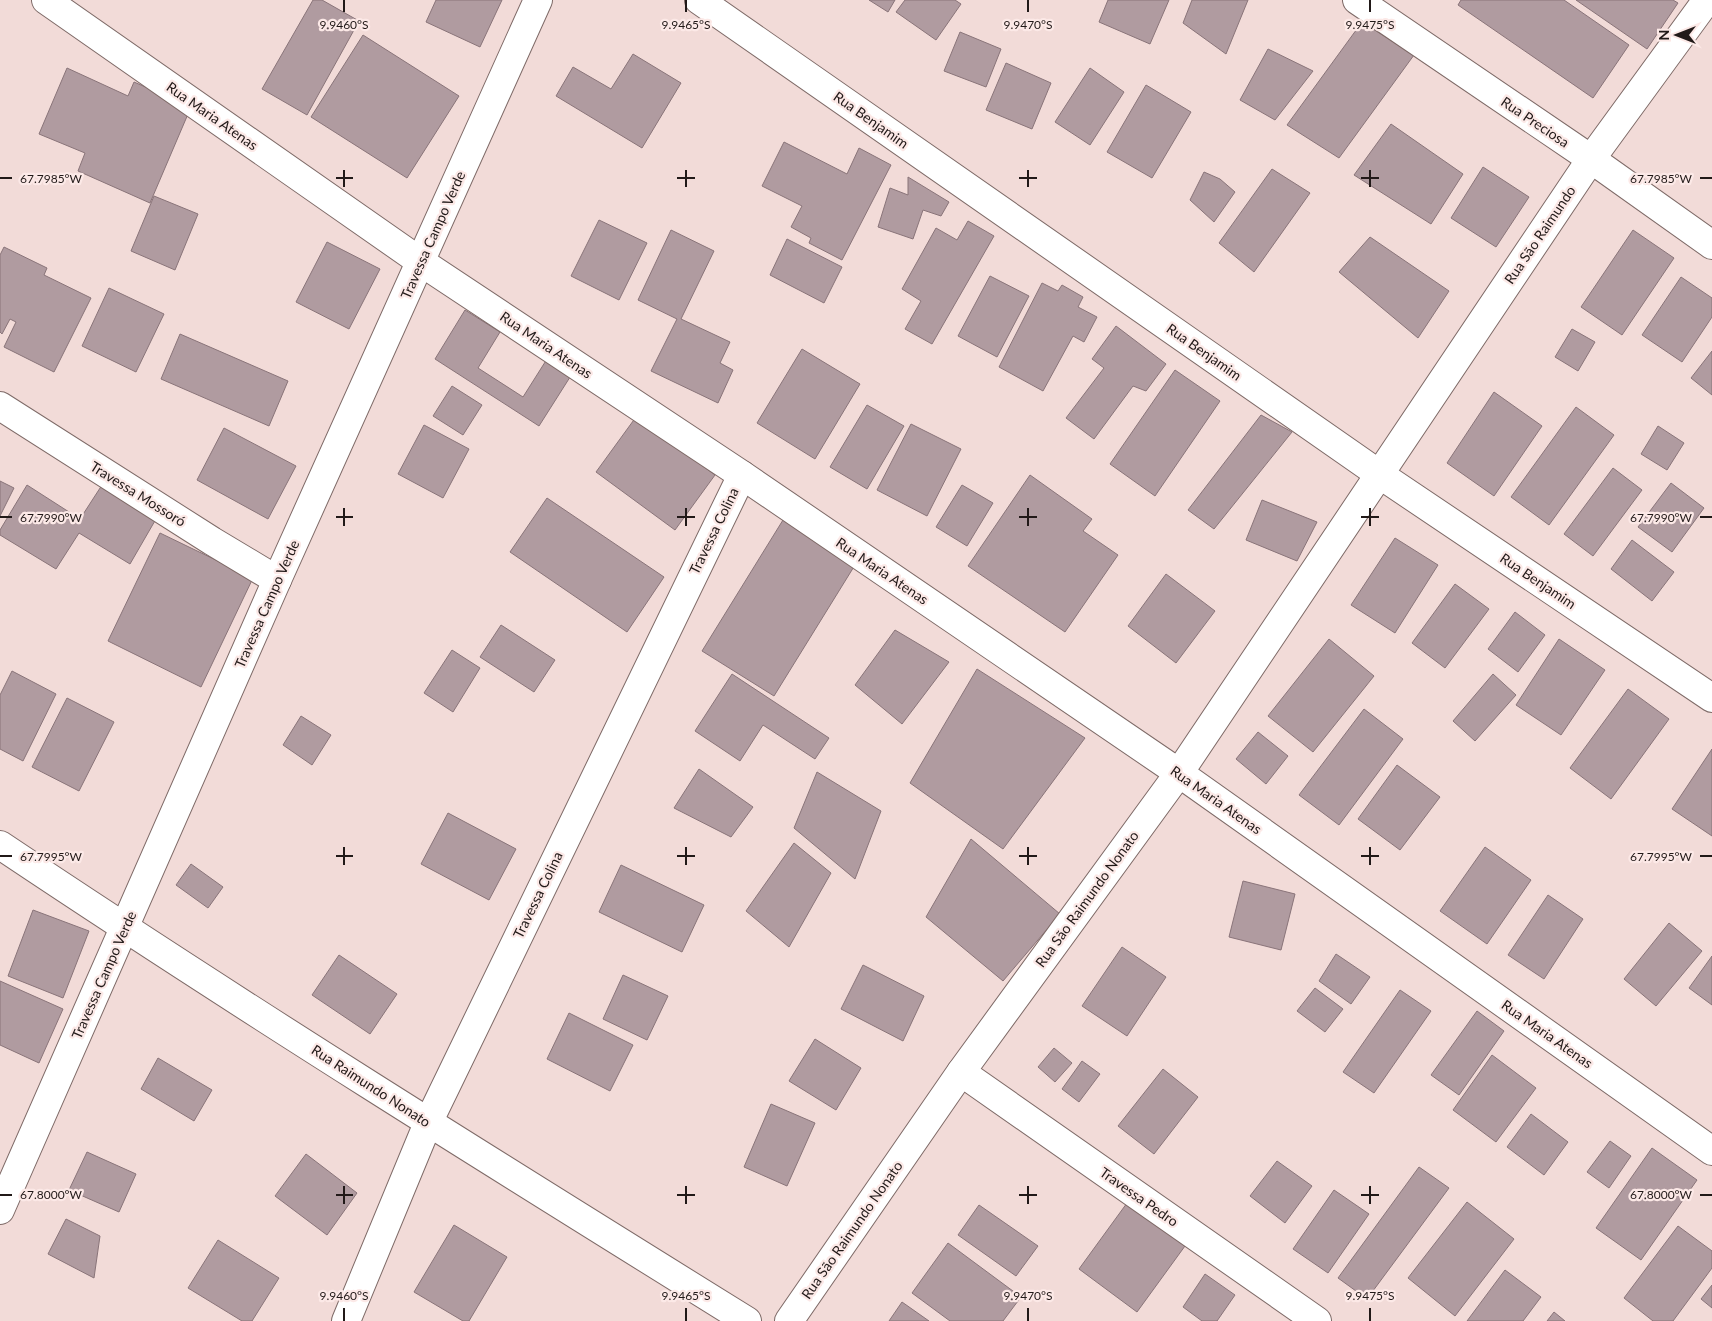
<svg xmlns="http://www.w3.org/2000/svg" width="1712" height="1321" font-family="Lato,sans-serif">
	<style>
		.building { fill: #b09ba0; stroke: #897479 }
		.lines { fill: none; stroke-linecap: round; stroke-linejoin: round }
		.minor-casing { stroke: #7e6a67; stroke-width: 30 }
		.minor { stroke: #fff; stroke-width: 28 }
		.ticks { fill: none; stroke: #211918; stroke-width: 2 }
		.labels { text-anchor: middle; stroke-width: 4.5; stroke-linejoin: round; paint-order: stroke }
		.street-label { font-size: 14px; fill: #211918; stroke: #fce9e7 }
		.ticks-label { font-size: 12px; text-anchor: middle; fill: #211918; stroke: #fce9e7; stroke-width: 4.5; stroke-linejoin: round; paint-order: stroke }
	</style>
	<rect width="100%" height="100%" fill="#f2dbd8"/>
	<g class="building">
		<polygon points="313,0 322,0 359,21 307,115 262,89"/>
		<polygon points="436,0 502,0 480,47 426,22"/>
		<polygon points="869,0 895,0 888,12"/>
		<polygon points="905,0 955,0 961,4 936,40 896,12"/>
		<polygon points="1108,0 1169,0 1150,44 1099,22"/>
		<polygon points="1192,0 1248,0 1226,54 1183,23"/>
		<polygon points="1461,0 1564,0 1629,45 1593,98 1458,5"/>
		<polygon points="1576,0 1673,0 1678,3 1647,49"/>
		<polygon points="1362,22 1414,55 1339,158 1287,125"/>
		<polygon points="960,32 1001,49 986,87 944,71"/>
		<polygon points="363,35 459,96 407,178 311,117"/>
		<polygon points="1268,49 1313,71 1275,120 1240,100"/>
		<polygon points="633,54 681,83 642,148 556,96 573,67 611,89"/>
		<polygon points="1006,63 1051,83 1032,129 986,110"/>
		<polygon points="67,68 128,96 134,82 191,107 150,203 78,171 85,153 39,134"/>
		<polygon points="1090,68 1124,92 1090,145 1055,122"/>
		<polygon points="1146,85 1191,112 1152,178 1107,152"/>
		<polygon points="1391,124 1463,174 1431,224 1354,175"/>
		<polygon points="784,142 847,174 859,148 891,165 842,260 809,243 811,238 791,227 802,206 762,186"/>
		<polygon points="1483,167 1529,197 1496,247 1451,218"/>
		<polygon points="1272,169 1310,193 1254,272 1219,243"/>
		<polygon points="1204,172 1220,179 1235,192 1214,222 1190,200"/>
		<polygon points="908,177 949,202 941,216 923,210 913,239 878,227 890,188 908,195"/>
		<polygon points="154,196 198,214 175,270 131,251"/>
		<polygon points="599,220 647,243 619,300 571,276"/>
		<polygon points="968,221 994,236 932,344 905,329 921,301 902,289 936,228 957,240"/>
		<polygon points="671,230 714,251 681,319 730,342 720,363 733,370 718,403 651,371 677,319 638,300"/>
		<polygon points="1633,230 1674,258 1622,335 1581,307"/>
		<polygon points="1370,237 1449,291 1418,338 1339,272"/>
		<polygon points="787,239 842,267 824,303 770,275"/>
		<polygon points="327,242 380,269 349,329 296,302"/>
		<polygon points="4,247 47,268 44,275 91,298 54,372 4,347 16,322 10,319 2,334 0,332 0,255"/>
		<polygon points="990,276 1029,296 997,357 958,336"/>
		<polygon points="1681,277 1712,298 1712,317 1682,362 1642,335"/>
		<polygon points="1042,283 1058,291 1062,285 1083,297 1078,307 1097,317 1084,342 1073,336 1043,391 999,367"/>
		<polygon points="109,288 164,314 136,372 82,346"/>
		<polygon points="465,310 500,332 478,368 523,397 547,359 572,374 539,426 435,359"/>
		<polygon points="1116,326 1166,364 1146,391 1133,386 1094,439 1066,418 1104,368 1092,359"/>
		<polygon points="1572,329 1595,342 1578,371 1555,357"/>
		<polygon points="180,334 288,381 269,426 161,379"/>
		<polygon points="802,349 860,384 815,459 757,423"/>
		<polygon points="1712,351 1712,395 1691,378"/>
		<polygon points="1175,370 1220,401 1155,496 1110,464"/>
		<polygon points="452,386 482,405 463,435 433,416"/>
		<polygon points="1494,392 1542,426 1494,496 1447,463"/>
		<polygon points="867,405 904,426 867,489 830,467"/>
		<polygon points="1576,407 1614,435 1549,525 1511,497"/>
		<polygon points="1261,415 1292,432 1214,529 1188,510"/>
		<polygon points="636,417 715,475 675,530 596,472"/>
		<polygon points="911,424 961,449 927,516 877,490"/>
		<polygon points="424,425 469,449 443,498 398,474"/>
		<polygon points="1658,426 1684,443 1667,470 1641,454"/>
		<polygon points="224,428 296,466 268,519 197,480"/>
		<polygon points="1613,468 1642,490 1593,556 1564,534"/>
		<polygon points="1030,475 1092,519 1083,531 1118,555 1065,632 968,566"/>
		<polygon points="0,481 14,488 0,516"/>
		<polygon points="1671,483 1704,508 1672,552 1638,527"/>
		<polygon points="27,485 80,519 102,485 156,519 130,564 79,533 56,569 0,535 0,530"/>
		<polygon points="962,485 993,503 967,546 936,527"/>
		<polygon points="547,498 664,577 627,632 510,552"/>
		<polygon points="1262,500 1317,522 1297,561 1246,540"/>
		<polygon points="783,520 855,565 774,696 702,651"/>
		<polygon points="160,533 253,578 201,687 108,641"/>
		<polygon points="1395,538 1438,565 1395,633 1351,605"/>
		<polygon points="1632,540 1674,572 1652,601 1611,569"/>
		<polygon points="1166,574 1215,611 1176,663 1128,626"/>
		<polygon points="1455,584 1489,609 1445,668 1412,643"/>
		<polygon points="1515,612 1545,635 1518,672 1488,649"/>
		<polygon points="501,625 555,660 534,692 480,657"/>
		<polygon points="895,630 949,662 902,724 855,685"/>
		<polygon points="1329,639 1374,676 1313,752 1268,716"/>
		<polygon points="1559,639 1605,670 1561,735 1516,705"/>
		<polygon points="452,650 480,668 453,712 424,693"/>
		<polygon points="977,669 1085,738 1003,849 910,783"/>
		<polygon points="12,671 56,694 23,761 0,749 0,695"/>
		<polygon points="732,674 829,738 815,759 763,725 740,761 695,731"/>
		<polygon points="1493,674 1516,695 1475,741 1453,721"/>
		<polygon points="1628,689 1669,719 1611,799 1570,768"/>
		<polygon points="67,698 114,722 79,791 32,767"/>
		<polygon points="1364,709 1403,739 1339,825 1299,795"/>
		<polygon points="301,716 331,735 312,765 283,745"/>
		<polygon points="1258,732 1288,756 1266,784 1236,759"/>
		<polygon points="1712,749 1712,836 1672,809"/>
		<polygon points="1397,765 1440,797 1400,850 1358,819"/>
		<polygon points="699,769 753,807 731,837 674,808"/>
		<polygon points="817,772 881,811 855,879 794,828"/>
		<polygon points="448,813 516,849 489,900 421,864"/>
		<polygon points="971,839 1060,914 1003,981 926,917"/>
		<polygon points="794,843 831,873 789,947 746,911"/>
		<polygon points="1485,847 1531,880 1487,944 1440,911"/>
		<polygon points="191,864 223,887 208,908 176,885"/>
		<polygon points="621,865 704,905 682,952 599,912"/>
		<polygon points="1243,881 1295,894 1281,950 1229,937"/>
		<polygon points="1548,895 1583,919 1544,979 1508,955"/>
		<polygon points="33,910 89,931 63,998 8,976"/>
		<polygon points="1669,923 1702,951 1656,1006 1624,979"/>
		<polygon points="1122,947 1166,977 1127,1036 1082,1006"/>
		<polygon points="1336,954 1370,977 1351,1004 1319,981"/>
		<polygon points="339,955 397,994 370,1034 312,995"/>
		<polygon points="1712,956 1712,1005 1689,988"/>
		<polygon points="863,965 924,996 903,1041 841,1009"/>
		<polygon points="623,975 668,996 647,1040 603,1019"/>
		<polygon points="0,981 63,1009 39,1063 0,1045"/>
		<polygon points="1315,988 1343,1009 1325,1032 1297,1011"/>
		<polygon points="1400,990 1431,1011 1374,1093 1343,1072"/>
		<polygon points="1477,1011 1504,1031 1459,1095 1431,1075"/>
		<polygon points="569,1013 633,1045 610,1091 547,1059"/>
		<polygon points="815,1039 861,1068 836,1110 789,1081"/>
		<polygon points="1054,1048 1072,1063 1055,1082 1038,1067"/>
		<polygon points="1492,1055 1536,1088 1496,1142 1453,1110"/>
		<polygon points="158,1058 212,1090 194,1121 141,1089"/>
		<polygon points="1082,1061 1100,1074 1079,1102 1062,1089"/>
		<polygon points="1163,1069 1198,1097 1154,1154 1118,1126"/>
		<polygon points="771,1104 815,1123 787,1186 744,1167"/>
		<polygon points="1531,1114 1568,1142 1544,1175 1507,1147"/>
		<polygon points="1610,1141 1631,1156 1609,1188 1587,1172"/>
		<polygon points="1652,1148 1697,1180 1641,1260 1596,1228"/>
		<polygon points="87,1152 136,1174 119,1212 69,1190"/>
		<polygon points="306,1154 357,1193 327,1235 275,1196"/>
		<polygon points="1277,1161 1312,1186 1285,1223 1250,1196"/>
		<polygon points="1419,1167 1449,1188 1367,1299 1338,1278"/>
		<polygon points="1334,1190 1369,1214 1328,1273 1293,1249"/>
		<polygon points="1467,1202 1514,1239 1455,1316 1408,1278"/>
		<polygon points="1127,1203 1185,1246 1137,1312 1079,1269"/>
		<polygon points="979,1205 1038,1246 1016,1276 958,1235"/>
		<polygon points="66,1219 100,1236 94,1278 48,1254"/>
		<polygon points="454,1225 507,1257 469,1321 463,1321 414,1292"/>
		<polygon points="1678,1226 1712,1251 1712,1268 1673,1321 1653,1321 1624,1298"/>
		<polygon points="218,1240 279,1278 252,1321 242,1321 188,1288"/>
		<polygon points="948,1243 1021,1297 1003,1321 950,1321 912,1293"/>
		<polygon points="1505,1270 1541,1297 1523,1321 1467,1321"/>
		<polygon points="1205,1274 1235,1295 1217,1321 1202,1321 1183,1307"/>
		<polygon points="1712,1285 1712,1308 1701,1299"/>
		<polygon points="902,1302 929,1321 889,1321"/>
		<polygon points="1554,1312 1565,1321 1547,1321"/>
	</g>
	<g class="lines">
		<defs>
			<g id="minor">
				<polyline points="46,0 421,262 742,475 1179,773 1712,1151"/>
				<polyline points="699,0 1379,474 1712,698"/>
				<polyline points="1357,0 1591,159 1712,245"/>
				<polyline points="0,406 212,541 277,580"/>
				<path d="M0 845C245 1009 496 1165 747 1321"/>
				<polyline points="961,1072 1317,1321"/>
				<polyline points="0,1210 277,580 538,0"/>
				<polyline points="346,1321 428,1123 742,475"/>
				<polyline points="789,1321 961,1072 1179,773 1591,159 1707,0"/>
			</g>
		</defs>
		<use href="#minor" class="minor-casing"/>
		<use href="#minor" class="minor"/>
	</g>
	<path class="ticks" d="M344 0V12M686 0V12M1028 0V12M1370 0V12M344 170V187M686 170V187M1028 170V187M1370 170V187M0 178H12M336 178H353M677 178H695M1019 178H1037M1361 178H1379M1700 178H1712M344 508V526M686 508V526M1028 508V526M1370 508V526M0 517H12M336 517H353M677 517H695M1019 517H1037M1361 517H1379M1700 517H1712M344 847V865M686 847V865M1028 847V865M1370 847V865M0 856H12M336 856H353M677 856H695M1019 856H1037M1361 856H1379M1700 856H1712M344 1186V1204M686 1186V1204M1028 1186V1204M1370 1186V1204M0 1195H12M336 1195H353M677 1195H695M1019 1195H1037M1361 1195H1379M1700 1195H1712M344 1308V1321M686 1308V1321M1028 1308V1321M1370 1308V1321"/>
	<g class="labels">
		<g class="street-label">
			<text transform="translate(212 116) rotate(35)" y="5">Rua Maria Atenas</text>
			<text transform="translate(871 120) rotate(35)" y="5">Rua Benjamim</text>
			<text transform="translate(1535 122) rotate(34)" y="5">Rua Preciosa</text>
			<text transform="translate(433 235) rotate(-66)" y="5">Travessa Campo Verde</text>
			<text transform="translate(1540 235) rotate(-56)" y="5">Rua São Raimundo</text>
			<text transform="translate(546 345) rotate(34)" y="5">Rua Maria Atenas</text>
			<text transform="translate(1204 352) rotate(35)" y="5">Rua Benjamim</text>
			<text transform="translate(138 494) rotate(32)" y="5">Travessa Mossoró</text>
			<text transform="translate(714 531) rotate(-64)" y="5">Travessa Colina</text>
			<text transform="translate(882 571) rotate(34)" y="5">Rua Maria Atenas</text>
			<text transform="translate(1538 581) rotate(34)" y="5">Rua Benjamim</text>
			<text transform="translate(267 604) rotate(-66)" y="5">Travessa Campo Verde</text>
			<text transform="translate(1216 800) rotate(35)" y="5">Rua Maria Atenas</text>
			<text transform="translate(538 895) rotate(-64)" y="5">Travessa Colina</text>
			<text transform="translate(1087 899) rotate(-54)" y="5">Rua São Raimundo Nonato</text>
			<text transform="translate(104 975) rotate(-66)" y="5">Travessa Campo Verde</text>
			<text transform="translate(1547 1034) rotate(35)" y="5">Rua Maria Atenas</text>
			<text transform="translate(371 1086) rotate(33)" y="5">Rua Raimundo Nonato</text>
			<text transform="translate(1139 1197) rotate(35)" y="5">Travessa Pedro</text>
			<text transform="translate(852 1230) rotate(-55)" y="5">Rua São Raimundo Nonato</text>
		</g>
	</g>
	<g class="ticks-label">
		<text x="344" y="29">9.9460°S</text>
		<text x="686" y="29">9.9465°S</text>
		<text x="1028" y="29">9.9470°S</text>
		<text x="1370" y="29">9.9475°S</text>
		<text x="1661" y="183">67.7985°W</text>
		<text x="51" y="183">67.7985°W</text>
		<text x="1661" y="522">67.7990°W</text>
		<text x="51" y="522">67.7990°W</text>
		<text x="1661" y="861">67.7995°W</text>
		<text x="51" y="861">67.7995°W</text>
		<text x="1661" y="1199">67.8000°W</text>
		<text x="51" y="1199">67.8000°W</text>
		<text x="344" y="1300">9.9460°S</text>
		<text x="686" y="1300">9.9465°S</text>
		<text x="1028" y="1300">9.9470°S</text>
		<text x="1370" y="1300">9.9475°S</text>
	</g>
	<g transform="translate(1677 35) rotate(270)" stroke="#fce9e7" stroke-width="4" paint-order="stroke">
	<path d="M0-4L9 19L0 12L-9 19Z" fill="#211918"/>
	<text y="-8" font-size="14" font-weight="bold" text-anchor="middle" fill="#211918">N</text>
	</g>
</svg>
